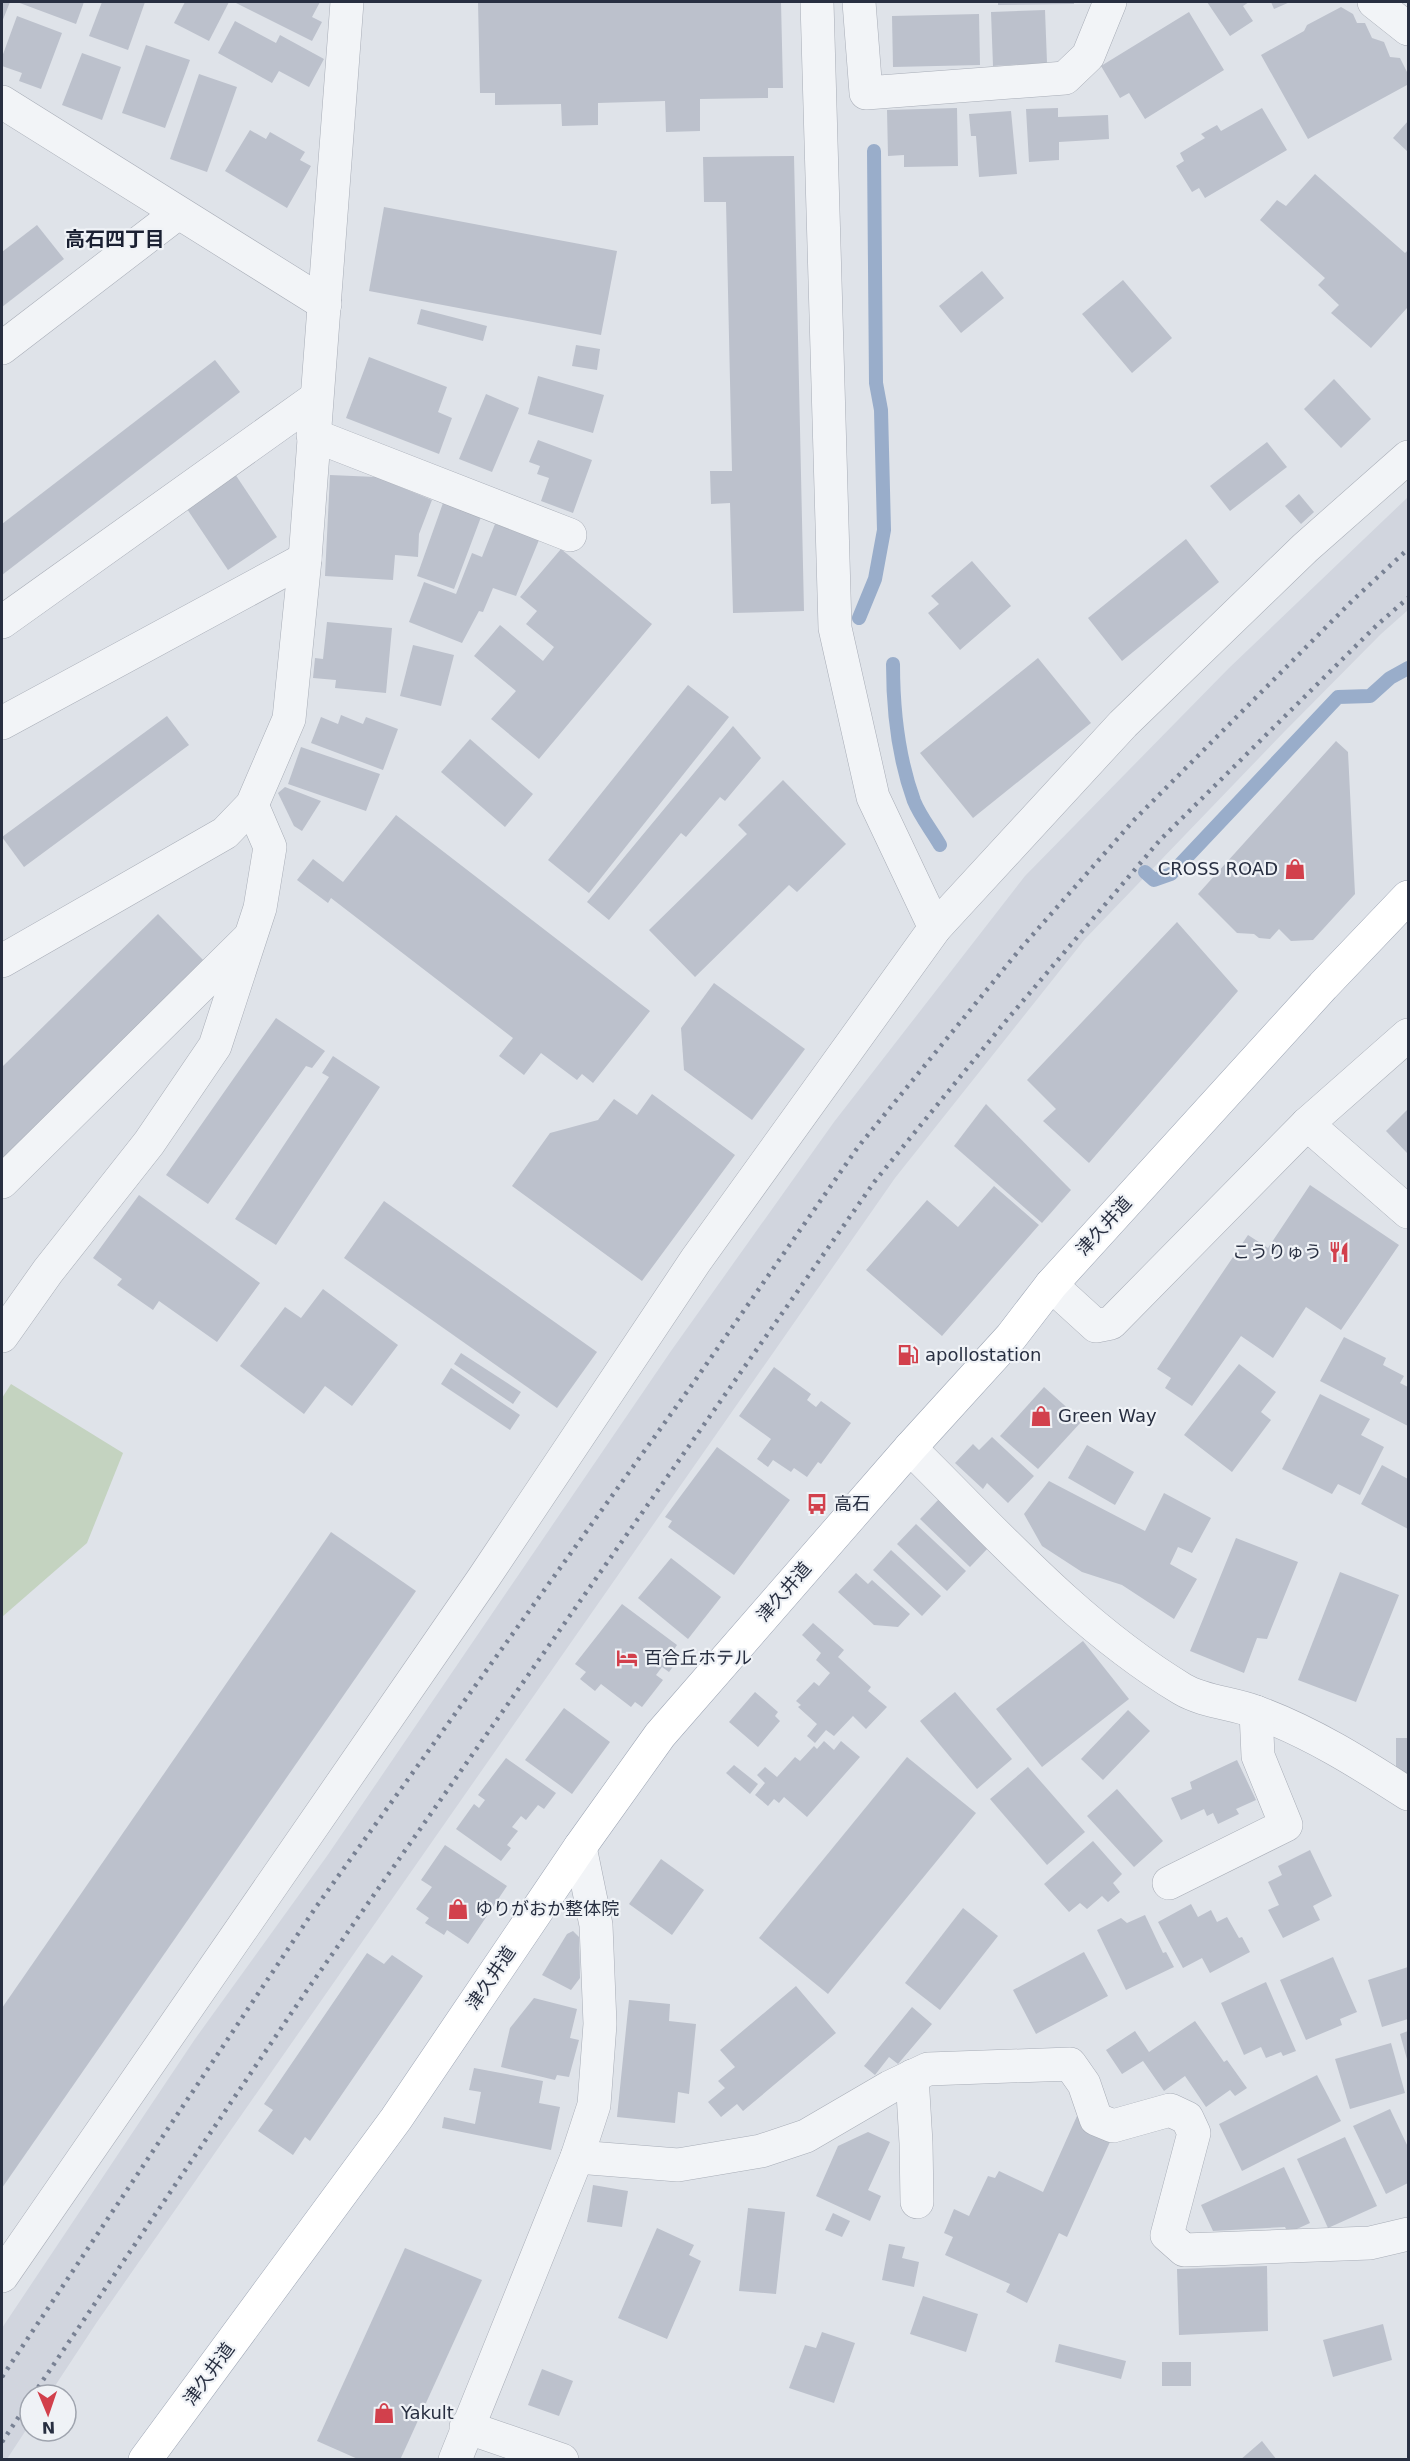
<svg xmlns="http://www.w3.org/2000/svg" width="1410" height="2461" font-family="'DejaVu Sans','Noto Sans JP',sans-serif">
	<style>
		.built { fill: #d1d5de }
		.green { fill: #c4d3c0 }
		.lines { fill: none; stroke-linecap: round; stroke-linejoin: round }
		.stream { stroke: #99adca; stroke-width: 14 }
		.building { fill: #bcc1cc }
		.minor-casing { stroke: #a8adb7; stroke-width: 34 }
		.major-casing { stroke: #9ea6b5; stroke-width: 34 }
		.minor { stroke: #f2f4f7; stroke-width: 33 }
		.major { stroke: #fff; stroke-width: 33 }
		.rail { stroke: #788193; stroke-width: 4.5; stroke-dasharray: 3 6; stroke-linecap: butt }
		.labels { text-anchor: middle; stroke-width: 4.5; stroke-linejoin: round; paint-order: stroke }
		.poi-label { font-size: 18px; fill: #282f41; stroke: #eff2f6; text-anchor: start }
		.street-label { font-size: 18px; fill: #282f41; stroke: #eff2f6 }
		.neighbourhood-label { font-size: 20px; font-weight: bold; fill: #1a2032; stroke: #eff2f6 }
	</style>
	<rect width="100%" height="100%" fill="#dfe3e9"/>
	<polygon class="built" points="1408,497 1408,610 1381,634 1284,732 1085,939 895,1178 97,2322 49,2395 30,2395 30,2424 7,2459 2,2459 2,2328 195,2039 327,1856 671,1351 834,1122 1025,876 1229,668"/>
	<polygon class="green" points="11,1384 123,1453 87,1543 2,1617 2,1398"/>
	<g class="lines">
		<g class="stream">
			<polyline points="859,618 875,579 884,530 881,410 876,383 874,151"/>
			<path d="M893 664C893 710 898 757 914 801 920 816 932 831 940 845"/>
			<polyline points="1145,872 1154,880 1171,874 1338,697 1370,696 1390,678 1408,668"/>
		</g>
	</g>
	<g class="building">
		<polygon points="2,2 10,2 2,22"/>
		<polygon points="17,2 84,2 76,24"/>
		<polygon points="102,2 145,2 128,50 89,36"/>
		<polygon points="185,2 229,2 209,41 174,23"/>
		<polygon points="234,2 320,2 312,17 322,22 312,41"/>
		<polygon points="478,2 781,2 783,88 768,88 768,98 700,99 700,131 666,132 665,101 598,103 598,125 562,126 561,104 495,105 495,93 480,93"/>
		<polygon points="998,2 1074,2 1074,4 998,5"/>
		<polygon points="1207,2 1249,2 1243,6 1253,21 1230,36"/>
		<polygon points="1271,2 1290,2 1274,9"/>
		<polygon points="1341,7 1353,14 1357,23 1365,23 1372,38 1384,42 1390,57 1400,58 1408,74 1408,79 1407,85 1308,139 1261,55 1304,31 1307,25"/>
		<polygon points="1045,10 1047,63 993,66 991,12"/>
		<polygon points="1189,12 1224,70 1145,119 1129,93 1120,98 1101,66"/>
		<polygon points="979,14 980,65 893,67 892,16"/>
		<polygon points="17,16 62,33 41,89 19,81 22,73 2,66 2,57"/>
		<polygon points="235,21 276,43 280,35 324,59 309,87 279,71 272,83 218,53"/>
		<polygon points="146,45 190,60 165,128 122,113"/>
		<polygon points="82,53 121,67 102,120 62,105"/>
		<polygon points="199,74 237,87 207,172 170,159"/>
		<polygon points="957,108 958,166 904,167 904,155 888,156 887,110"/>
		<polygon points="1058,108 1058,117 1108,115 1109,139 1059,142 1059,160 1029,162 1026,109"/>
		<polygon points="1262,108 1287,150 1205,198 1199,188 1192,192 1176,166 1184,161 1180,153 1205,138 1201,134 1217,125 1221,131"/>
		<polygon points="1011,111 1017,174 979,177 976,136 971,136 969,114"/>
		<polygon points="1408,121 1408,152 1393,138"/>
		<polygon points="250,130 266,139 270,132 305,152 300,160 311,166 287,208 225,171"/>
		<polygon points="794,156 804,611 733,613 730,503 711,504 710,471 732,471 726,202 704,202 703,157"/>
		<polygon points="1315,174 1405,253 1408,250 1408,309 1407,308 1371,348 1331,313 1339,305 1318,285 1325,278 1260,220 1277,200 1286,206"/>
		<polygon points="384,207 617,251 601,335 369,291"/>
		<polygon points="37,225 64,259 2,307 2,252"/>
		<polygon points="982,271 1004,298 961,333 939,306"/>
		<polygon points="1123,280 1172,338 1132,373 1082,314"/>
		<polygon points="421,309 487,326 483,341 417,324"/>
		<polygon points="576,345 600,349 597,370 572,366"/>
		<polygon points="369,357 447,387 438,412 452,418 439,454 346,418"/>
		<polygon points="215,360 240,392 2,575 2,524"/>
		<polygon points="538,376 604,395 593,433 528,414"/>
		<polygon points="1334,379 1371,419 1341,448 1304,409"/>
		<polygon points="486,394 519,408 492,472 459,459"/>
		<polygon points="538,440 592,460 573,513 541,501 549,478 537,474 540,466 529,462"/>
		<polygon points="1267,442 1287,467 1230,511 1210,486"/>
		<polygon points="235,474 277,537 228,570 185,506"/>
		<polygon points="330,475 376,477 432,500 419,534 418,557 395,555 393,580 325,576"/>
		<polygon points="1299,494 1314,512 1301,524 1285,506"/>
		<polygon points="443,503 481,517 454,589 417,576"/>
		<polygon points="495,524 539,540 516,596 493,588 483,612 479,611 462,643 409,622 424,582 456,594 472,553 482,557"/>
		<polygon points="1186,539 1219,582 1122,661 1088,618"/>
		<polygon points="561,549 652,624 539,759 491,719 516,691 474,656 500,625 543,661 554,647 526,624 537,611 520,597"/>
		<polygon points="972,561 1011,606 960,650 928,613 939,604 931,596"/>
		<polygon points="327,622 392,628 386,693 335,688 336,680 313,678 315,658 323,659"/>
		<polygon points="413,645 454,655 441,706 400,696"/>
		<polygon points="1038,658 1091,723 973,818 920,753"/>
		<polygon points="688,685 729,717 589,893 548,860"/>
		<polygon points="341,715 363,724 366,717 398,729 383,770 311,743 321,717 338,724"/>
		<polygon points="167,716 189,745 24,867 2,837"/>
		<polygon points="733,726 761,758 725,801 720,797 686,837 681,833 609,920 587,902"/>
		<polygon points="470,739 533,794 505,827 441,772"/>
		<polygon points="1336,741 1348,752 1355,894 1313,940 1291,941 1279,929 1270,939 1259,938 1254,934 1237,933 1198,894"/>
		<polygon points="301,747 380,774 366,811 288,784"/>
		<polygon points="783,780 846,844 797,892 789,885 695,977 649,930 747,834 738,825"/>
		<polygon points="285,787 321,801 302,831 294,826 278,793"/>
		<polygon points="396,815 650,1011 593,1083 582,1074 577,1080 541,1053 524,1075 499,1056 513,1038 331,898 328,903 297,880 313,859 343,882"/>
		<polygon points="158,914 209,966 2,1168 2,1067"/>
		<polygon points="1177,922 1238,991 1089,1163 1043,1121 1056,1109 1027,1080"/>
		<polygon points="714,983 805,1049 752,1120 684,1070 681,1028"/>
		<polygon points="276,1018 325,1051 312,1068 306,1066 208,1204 166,1175"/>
		<polygon points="333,1056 380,1087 276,1245 235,1219 329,1077 322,1073"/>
		<polygon points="652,1094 735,1155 642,1281 512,1186 550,1133 598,1120 614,1099 637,1115"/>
		<polygon points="986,1104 1071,1190 1042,1223 954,1146"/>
		<polygon points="1408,1109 1408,1154 1386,1131"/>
		<polygon points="1310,1185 1399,1245 1341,1330 1306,1307 1273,1358 1241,1336 1192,1406 1165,1388 1171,1378 1157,1369 1248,1235 1268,1248"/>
		<polygon points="994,1186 1039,1225 942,1336 866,1270 927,1200 958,1227"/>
		<polygon points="139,1195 260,1283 217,1342 159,1301 153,1310 117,1285 122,1279 93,1258"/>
		<polygon points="384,1201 597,1352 557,1408 344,1258"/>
		<polygon points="323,1289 398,1345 352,1406 325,1386 304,1414 240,1366 285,1307 301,1318"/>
		<polygon points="1344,1337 1386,1358 1383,1365 1404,1376 1400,1383 1408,1387 1408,1426 1320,1381"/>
		<polygon points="461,1353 521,1392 513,1404 454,1364"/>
		<polygon points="1239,1364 1276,1392 1261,1412 1271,1420 1232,1472 1184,1435"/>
		<polygon points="774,1367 811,1394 807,1400 816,1407 821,1401 851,1423 821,1464 818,1462 807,1477 794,1468 791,1472 773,1460 768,1467 757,1459 771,1439 739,1416"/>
		<polygon points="451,1368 520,1415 510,1430 441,1384"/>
		<polygon points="1044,1387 1082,1421 1038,1469 1000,1436"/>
		<polygon points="1320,1394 1370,1419 1361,1435 1384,1447 1360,1495 1338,1484 1332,1494 1282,1469"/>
		<polygon points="992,1437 1034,1476 1008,1503 987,1483 983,1489 955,1463 973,1444 979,1450"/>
		<polygon points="1087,1445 1134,1472 1115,1505 1068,1478"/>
		<polygon points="717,1447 790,1500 734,1575 668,1527 672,1521 665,1517"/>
		<polygon points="1382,1465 1408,1479 1408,1529 1361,1504"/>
		<polygon points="1049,1481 1145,1531 1164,1493 1211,1518 1192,1553 1178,1547 1170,1564 1197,1579 1174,1619 1122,1585 1082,1572 1042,1546 1024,1514"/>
		<polygon points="939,1499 989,1547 970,1567 920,1519"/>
		<polygon points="916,1524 966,1571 947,1591 897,1544"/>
		<polygon points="331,1532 416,1591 2,2188 2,2008"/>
		<polygon points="1236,1538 1298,1562 1267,1639 1257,1638 1244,1673 1190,1651"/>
		<polygon points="891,1550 941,1596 922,1616 873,1570"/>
		<polygon points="671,1558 721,1597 688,1639 638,1598"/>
		<polygon points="1340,1572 1399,1595 1356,1702 1298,1680"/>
		<polygon points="856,1573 868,1584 872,1580 910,1614 898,1627 874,1625 838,1592"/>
		<polygon points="622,1604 677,1645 673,1651 680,1657 669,1672 662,1667 656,1675 663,1680 642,1707 635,1702 631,1707 601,1684 595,1691 580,1679 586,1672 575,1664"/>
		<polygon points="813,1623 844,1650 838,1657 871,1687 868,1691 887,1707 866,1729 853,1716 834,1736 826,1730 815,1743 807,1736 817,1724 798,1707 801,1705 796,1701 814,1682 819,1686 830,1673 816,1660 821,1653 802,1635"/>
		<polygon points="1083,1641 1129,1699 1042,1767 996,1709"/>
		<polygon points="755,1692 778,1712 775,1716 780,1721 758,1747 729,1722"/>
		<polygon points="955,1692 1012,1759 977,1789 920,1721"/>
		<polygon points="564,1708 610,1742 572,1794 525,1760"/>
		<polygon points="1128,1710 1150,1731 1103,1780 1081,1759"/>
		<polygon points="1396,1738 1408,1738 1408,1775 1396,1776"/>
		<polygon points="824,1741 834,1750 841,1741 860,1757 807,1817 784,1797 779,1803 774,1799 768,1806 755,1795 765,1783 757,1775 765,1767 777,1777 795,1757 800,1761 814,1746 817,1749"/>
		<polygon points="907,1757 976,1813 828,1994 759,1938"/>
		<polygon points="506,1758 556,1793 544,1809 538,1805 526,1820 521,1816 512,1827 518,1831 507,1845 511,1848 501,1861 456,1829 474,1804 479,1808 485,1800 478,1795"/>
		<polygon points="1237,1760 1256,1800 1236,1809 1239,1814 1218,1824 1213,1813 1207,1816 1204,1809 1181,1820 1171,1798 1192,1789 1190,1782"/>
		<polygon points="734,1765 758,1784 750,1794 726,1773"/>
		<polygon points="1028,1767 1085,1832 1047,1865 990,1799"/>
		<polygon points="1117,1789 1163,1841 1134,1867 1087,1816"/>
		<polygon points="1093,1841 1122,1874 1113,1883 1120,1892 1108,1902 1102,1896 1087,1909 1080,1903 1069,1912 1044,1884"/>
		<polygon points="445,1845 507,1886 468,1944 447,1930 444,1935 425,1923 429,1918 416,1909 432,1887 421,1880"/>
		<polygon points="1310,1850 1332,1896 1313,1906 1320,1920 1283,1938 1268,1910 1279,1905 1268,1882 1282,1875 1278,1866"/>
		<polygon points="661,1859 704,1890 672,1935 629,1904"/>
		<polygon points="1191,1904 1198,1917 1211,1910 1217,1922 1227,1917 1239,1938 1242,1937 1250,1952 1210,1973 1202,1958 1183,1968 1158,1922"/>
		<polygon points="963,1908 998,1936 940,2010 905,1983"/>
		<polygon points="1145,1915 1163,1953 1166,1952 1174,1967 1126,1990 1097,1930 1121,1918 1127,1923"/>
		<polygon points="573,1931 579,1937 580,1978 571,1990 542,1975 567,1934"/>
		<polygon points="1084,1952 1108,1996 1036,2034 1013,1990"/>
		<polygon points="367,1953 384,1964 392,1955 423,1976 310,2141 305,2137 293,2155 258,2131 273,2110 264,2104"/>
		<polygon points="1333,1957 1357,2012 1340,2019 1342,2025 1306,2040 1280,1980"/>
		<polygon points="1408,1967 1408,2019 1382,2027 1368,1980"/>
		<polygon points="1266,1982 1296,2051 1283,2056 1281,2052 1266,2058 1261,2047 1244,2055 1221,2003"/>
		<polygon points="796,1986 836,2033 743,2111 737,2104 721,2117 708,2102 725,2088 718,2081 735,2067 720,2050"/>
		<polygon points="534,1998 577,2009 570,2038 579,2040 569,2077 557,2075 555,2080 501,2067 510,2028"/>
		<polygon points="629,2000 670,2004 669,2021 696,2024 689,2094 678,2092 675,2123 617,2117"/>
		<polygon points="912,2007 932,2024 898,2064 889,2057 875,2075 864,2066"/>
		<polygon points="1195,2021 1224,2062 1227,2060 1247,2088 1235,2096 1230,2090 1206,2107 1185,2076 1164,2091 1143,2061 1122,2074 1106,2050 1135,2031 1149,2052"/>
		<polygon points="1408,2031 1408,2063 1400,2034"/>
		<polygon points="1391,2043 1405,2093 1350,2109 1335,2059"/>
		<polygon points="474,2068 543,2081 539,2103 560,2107 551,2150 442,2128 444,2117 475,2124 481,2092 469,2090"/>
		<polygon points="1317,2075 1341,2121 1242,2171 1219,2124"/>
		<polygon points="1390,2109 1408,2147 1408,2183 1386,2194 1353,2126"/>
		<polygon points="1077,2116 1114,2133 1067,2237 1059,2233 1027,2303 1006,2292 1010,2284 945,2255 953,2237 944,2233 954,2209 969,2216 988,2176 995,2178 999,2171 1043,2192"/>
		<polygon points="868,2132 890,2142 868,2190 881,2196 870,2221 816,2196 838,2146"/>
		<polygon points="1345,2137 1377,2206 1328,2228 1297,2159"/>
		<polygon points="1284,2167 1310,2223 1288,2233 1285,2227 1213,2231 1201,2205"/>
		<polygon points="593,2185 628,2191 622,2227 587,2222"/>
		<polygon points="748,2208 785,2212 776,2294 739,2291"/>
		<polygon points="833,2213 850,2221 842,2237 825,2230"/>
		<polygon points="657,2228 694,2245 689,2255 701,2261 667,2339 618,2318"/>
		<polygon points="889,2244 905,2247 902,2258 919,2262 914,2287 882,2280"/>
		<polygon points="405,2248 482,2280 400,2460 360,2460 317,2441"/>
		<polygon points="1267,2266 1268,2331 1179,2335 1177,2269"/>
		<polygon points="923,2296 978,2314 966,2352 910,2334"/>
		<polygon points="1383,2324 1392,2360 1333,2377 1323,2340"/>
		<polygon points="822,2332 855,2343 834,2403 789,2388 805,2345 816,2348"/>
		<polygon points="1059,2344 1126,2361 1121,2379 1055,2362"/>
		<rect x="1162" y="2362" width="29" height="24"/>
		<polygon points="542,2369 573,2381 559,2416 528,2405"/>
		<polygon points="1262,2441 1277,2460 1240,2460"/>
	</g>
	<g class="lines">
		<defs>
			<g id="minor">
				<polyline points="817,2 835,628 873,797 935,928"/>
				<polyline points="859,2 866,93 1065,78 1088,56 1110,2"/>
				<polyline points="1374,2 1408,29"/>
				<polyline points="2,102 325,304"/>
				<polyline points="2,348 178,213"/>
				<polyline points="313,435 570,535"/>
				<polyline points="2,622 316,398"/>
				<polyline points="2,723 305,559"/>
				<polyline points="2,961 225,833 252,805 289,719 305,559 347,2"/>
				<polyline points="1307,1124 1408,1212"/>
				<polyline points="2,1182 248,939"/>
				<polyline points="1051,1285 1096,1326 1111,1323 1307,1124 1408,1035"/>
				<polyline points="2,1336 48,1271 149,1143 215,1046 260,908 270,847 252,805"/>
				<path d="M910 1448C996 1533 1078 1626 1182 1689 1204 1702 1233 1703 1256 1712 1311 1732 1360 1763 1408 1794"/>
				<polyline points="1169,1883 1286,1825 1258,1756 1256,1712"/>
				<polyline points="912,2076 916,2143 917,2202"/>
				<polyline points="577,2157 678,2165 761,2151 806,2136 890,2087 928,2069 1070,2064 1084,2084 1096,2119 1113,2126 1170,2110 1187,2118 1194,2133 1167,2235 1184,2250 1370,2243 1408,2234"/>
				<polyline points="2,2276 483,1579 696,1260 935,928 1123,724 1305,548 1408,457"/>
				<polyline points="466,2427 562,2460"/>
				<polyline points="455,2460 577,2157 594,2105 600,2024 596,1925 580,1847"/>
			</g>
			<polyline id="major" points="145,2460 396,2119 580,1847 660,1735 910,1448 1011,1337 1051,1285 1323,986 1408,897"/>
		</defs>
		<use href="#minor" class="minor-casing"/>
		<use href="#major" class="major-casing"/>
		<use href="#minor" class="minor"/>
		<use href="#major" class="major"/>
		<g class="rail">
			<polyline points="2,2377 316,1907 694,1382 858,1147 1021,948 1135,819 1353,600 1408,549"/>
			<polyline points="33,2395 305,1993 875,1181 1005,1022 1160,840 1377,625 1408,598"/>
			<polyline points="2,2442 30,2400"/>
		</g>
	</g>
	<defs>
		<symbol id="shop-bare" viewBox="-9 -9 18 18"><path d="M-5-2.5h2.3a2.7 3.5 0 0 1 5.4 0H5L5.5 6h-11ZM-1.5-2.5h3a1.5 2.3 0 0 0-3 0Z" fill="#d2404c" stroke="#eff2f6" stroke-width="2.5" paint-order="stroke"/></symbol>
		<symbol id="restaurant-bare" viewBox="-9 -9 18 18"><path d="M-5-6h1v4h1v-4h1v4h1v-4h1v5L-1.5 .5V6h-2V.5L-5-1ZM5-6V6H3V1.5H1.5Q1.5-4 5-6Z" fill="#d2404c" stroke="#eff2f6" stroke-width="2.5" paint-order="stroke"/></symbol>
		<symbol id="fuel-bare" viewBox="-9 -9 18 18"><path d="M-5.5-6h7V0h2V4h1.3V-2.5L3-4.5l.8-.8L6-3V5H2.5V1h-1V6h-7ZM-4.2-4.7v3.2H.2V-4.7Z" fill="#d2404c" stroke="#eff2f6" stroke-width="2.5" paint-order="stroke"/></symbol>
		<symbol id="bus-bare" viewBox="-9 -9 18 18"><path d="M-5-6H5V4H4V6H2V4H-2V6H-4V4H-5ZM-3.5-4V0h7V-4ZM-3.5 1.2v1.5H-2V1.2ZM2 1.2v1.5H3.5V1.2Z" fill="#d2404c" stroke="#eff2f6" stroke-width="2.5" paint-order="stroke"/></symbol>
		<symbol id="hotel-bare" viewBox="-9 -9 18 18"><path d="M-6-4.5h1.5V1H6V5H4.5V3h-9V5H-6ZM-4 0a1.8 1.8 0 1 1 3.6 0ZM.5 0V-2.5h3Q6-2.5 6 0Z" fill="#d2404c" stroke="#eff2f6" stroke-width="2.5" paint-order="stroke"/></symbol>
	</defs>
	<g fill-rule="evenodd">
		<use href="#shop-bare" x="1280" y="854" width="30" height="30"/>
		<use href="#restaurant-bare" x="1324" y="1237" width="30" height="30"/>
		<use href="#fuel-bare" x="893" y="1340" width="30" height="30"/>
		<use href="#shop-bare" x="1026" y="1401" width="30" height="30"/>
		<use href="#bus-bare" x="802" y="1489" width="30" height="30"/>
		<use href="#hotel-bare" x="612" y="1643" width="30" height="30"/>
		<use href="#shop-bare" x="443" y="1894" width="30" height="30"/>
		<use href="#shop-bare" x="369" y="2398" width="30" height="30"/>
	</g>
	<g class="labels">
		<g class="poi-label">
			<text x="1278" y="875" text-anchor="end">CROSS ROAD</text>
			<text x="1322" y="1258" text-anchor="end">こうりゅう</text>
			<text x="925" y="1361">apollostation</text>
			<text x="1058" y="1422">Green Way</text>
			<text x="834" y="1510">高石</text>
			<text x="644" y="1664">百合丘ホテル</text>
			<text x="475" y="1915">ゆりがおか整体院</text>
			<text x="401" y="2419">Yakult</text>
		</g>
		<g class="street-label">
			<text transform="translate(1104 1226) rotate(-48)" y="6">津久井道</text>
			<text transform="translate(784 1592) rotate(-49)" y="6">津久井道</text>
			<text transform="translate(491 1978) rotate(-56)" y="6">津久井道</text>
			<text transform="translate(209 2374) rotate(-54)" y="6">津久井道</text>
		</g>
		<g class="neighbourhood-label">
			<text x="115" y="246">高石四丁目</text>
		</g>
	</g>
	<rect width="1410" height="2461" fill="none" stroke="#282f41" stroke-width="6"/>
	<g transform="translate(48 2413) rotate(178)"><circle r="28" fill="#eff2f6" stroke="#9fa4ae" stroke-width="1.5"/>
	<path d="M0-4.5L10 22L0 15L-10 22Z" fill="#d2404c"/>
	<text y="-9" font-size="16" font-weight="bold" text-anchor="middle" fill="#282f41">N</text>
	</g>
</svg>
